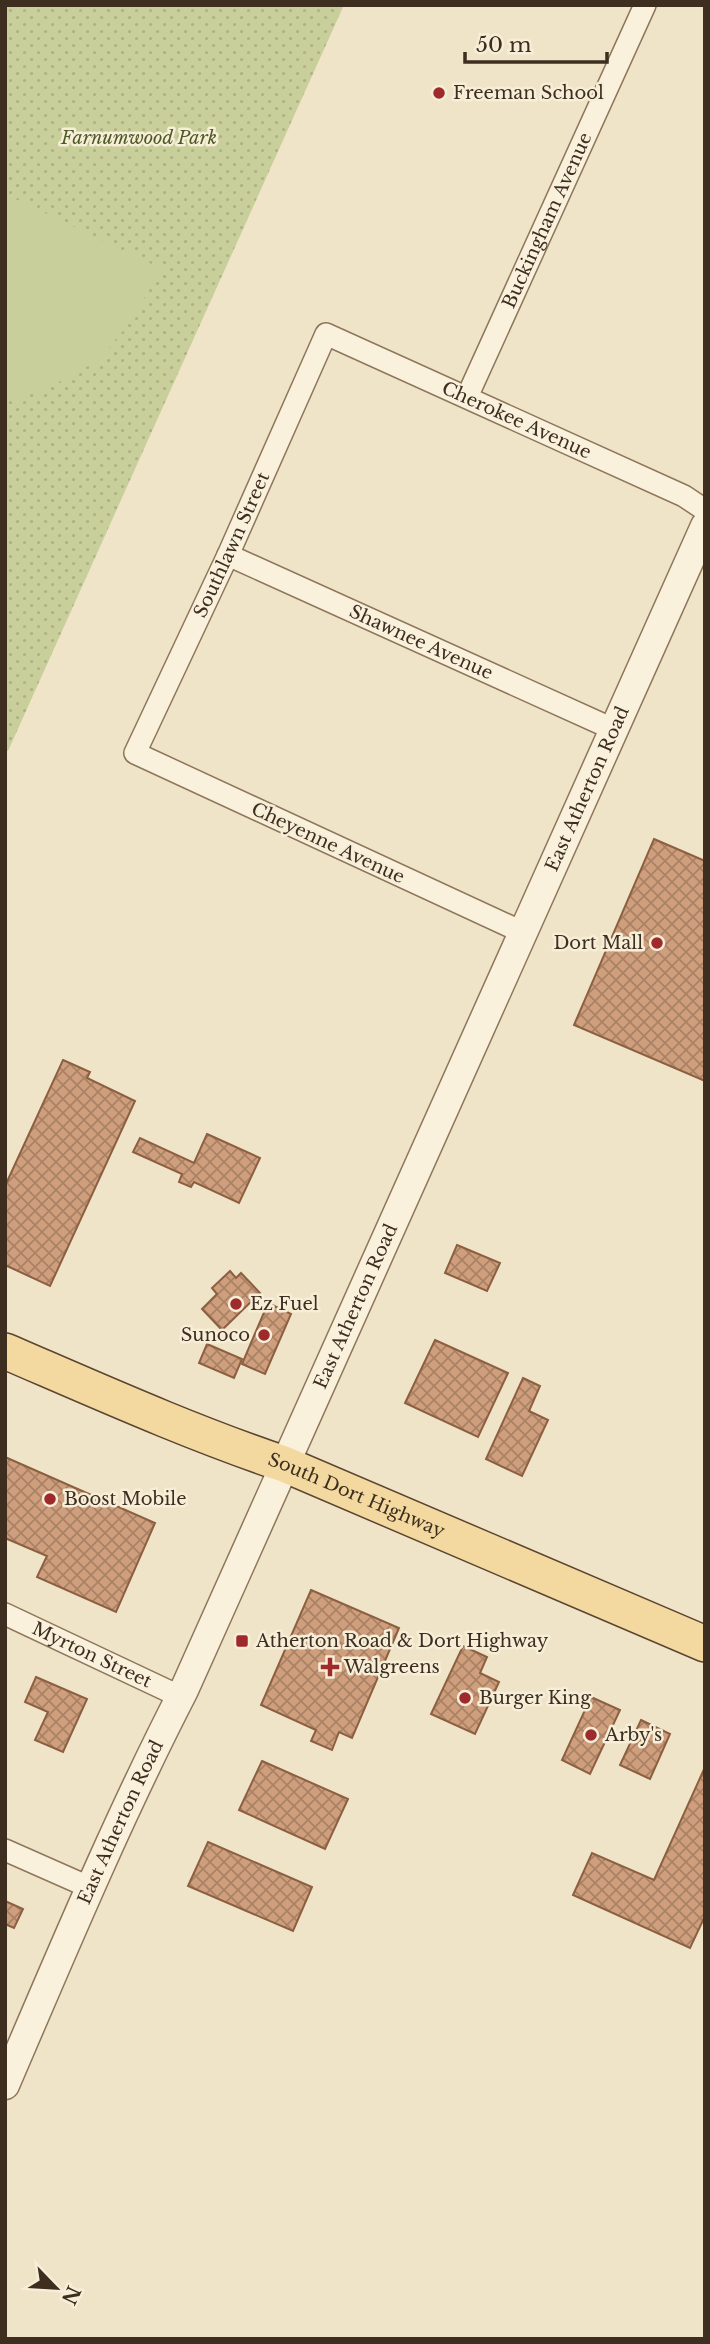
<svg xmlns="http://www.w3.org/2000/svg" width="710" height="2344" font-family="'Libre Baskerville',serif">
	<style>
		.green { fill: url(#green-dots) }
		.pitch { fill: #c9cf9b }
		.building { fill: url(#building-cross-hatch); stroke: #8d5f41; stroke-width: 2 }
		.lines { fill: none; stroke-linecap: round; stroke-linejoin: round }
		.minor-casing { stroke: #8d765c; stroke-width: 24 }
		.tertiary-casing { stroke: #8d765c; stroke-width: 31 }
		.primary-casing { stroke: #5b4430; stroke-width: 38 }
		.minor { stroke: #faf1dc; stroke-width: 21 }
		.tertiary { stroke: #faf1dc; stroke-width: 28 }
		.primary { stroke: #f3d9a0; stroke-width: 35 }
		.poi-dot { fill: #9e2a2b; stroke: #f7eed8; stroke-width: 2.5 }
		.labels { text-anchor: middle; stroke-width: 5; stroke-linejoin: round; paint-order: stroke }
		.poi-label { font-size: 18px; fill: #3d2e20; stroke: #f7eed8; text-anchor: start }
		.park-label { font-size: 18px; font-style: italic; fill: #4d5a26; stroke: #f7eed8 }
		.street-label { font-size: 18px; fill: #3d2e20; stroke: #f7eed8 }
	</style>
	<defs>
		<pattern id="green-dots" width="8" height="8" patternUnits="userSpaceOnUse" patternTransform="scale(1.75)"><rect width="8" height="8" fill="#c9cf9b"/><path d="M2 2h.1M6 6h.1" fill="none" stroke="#aeb285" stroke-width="1.8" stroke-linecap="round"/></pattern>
		<pattern id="building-cross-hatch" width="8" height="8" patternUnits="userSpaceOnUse" patternTransform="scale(1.75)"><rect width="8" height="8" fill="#cf9f7d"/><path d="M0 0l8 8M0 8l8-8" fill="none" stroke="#a98266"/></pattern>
	</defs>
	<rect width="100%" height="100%" fill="#f0e4c8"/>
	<polygon class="green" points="5,5 344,5 8,751 5,750"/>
	<polygon class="pitch" points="5,194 160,268 135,316 99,360 48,388 5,403"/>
	<g class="building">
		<polygon points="654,839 705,861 705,1081 574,1025"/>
		<polygon points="63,1060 90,1072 87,1078 135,1101 50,1286 5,1265 5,1186"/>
		<polygon points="207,1134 260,1158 239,1203 194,1182 191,1187 179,1182 182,1174 133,1152 140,1138 194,1163"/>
		<polygon points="457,1245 500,1263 487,1291 445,1273"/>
		<polygon points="230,1271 236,1278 241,1273 260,1293 222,1330 202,1309 217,1294 212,1288"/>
		<polygon points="268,1303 291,1314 265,1374 242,1364"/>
		<polygon points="435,1340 508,1373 478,1437 405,1403"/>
		<polygon points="207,1344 242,1359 234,1378 199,1363"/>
		<polygon points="523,1378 540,1386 529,1411 548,1420 522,1476 486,1459"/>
		<polygon points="5,1457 155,1523 116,1612 37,1577 47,1556 5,1538"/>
		<polygon points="311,1590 399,1628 352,1738 339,1732 332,1750 311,1741 316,1730 261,1705"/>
		<polygon points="463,1646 487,1657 480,1673 499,1682 475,1734 431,1714"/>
		<polygon points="36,1677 87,1699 63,1752 35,1740 48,1712 25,1702"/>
		<polygon points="591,1697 620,1710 590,1774 562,1760"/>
		<polygon points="641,1720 670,1734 650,1779 620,1765"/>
		<polygon points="262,1761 348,1799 325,1849 239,1810"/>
		<polygon points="705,1767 705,1916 690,1948 573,1895 592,1853 654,1880"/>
		<polygon points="208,1842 312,1887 293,1931 188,1886"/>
		<polygon points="5,1901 23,1909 14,1928 5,1924"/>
	</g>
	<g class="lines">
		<defs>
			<g id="minor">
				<path id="s1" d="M467 397 645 5"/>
				<path id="s2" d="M228 555 615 730"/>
				<path id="s3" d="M522 932 135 753 228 555 326 334 684 496 705 510"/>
				<path id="s4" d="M5 1614 181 1697"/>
				<polyline points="5,1850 91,1888"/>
			</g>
			<g id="tertiary">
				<path id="s5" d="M5 2085C62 1952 118 1818 184 1690L705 526"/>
			</g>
			<g id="primary">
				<path id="s6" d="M5 1351C98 1391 189 1432 284 1464L705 1644"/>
			</g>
		</defs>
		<use href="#minor" class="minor-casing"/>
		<use href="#tertiary" class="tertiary-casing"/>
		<use href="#primary" class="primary-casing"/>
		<use href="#minor" class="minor"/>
		<use href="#tertiary" class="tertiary"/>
		<use href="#primary" class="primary"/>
	</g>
	<g class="poi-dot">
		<circle cx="439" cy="93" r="7"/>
		<circle cx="657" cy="943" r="7"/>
		<circle cx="236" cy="1304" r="7"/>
		<circle cx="264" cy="1335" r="7"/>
		<circle cx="50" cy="1499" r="7"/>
		<rect x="235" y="1634" width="14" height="14" rx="3.5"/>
		<path d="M326.5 1656.5h7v7h7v7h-7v7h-7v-7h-7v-7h7z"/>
		<circle cx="465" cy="1698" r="7"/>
		<circle cx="591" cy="1735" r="7"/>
	</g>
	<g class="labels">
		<g class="poi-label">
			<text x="453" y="99">Freeman School</text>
			<text x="643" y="949" text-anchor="end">Dort Mall</text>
			<text x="250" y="1310">Ez Fuel</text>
			<text x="250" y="1341" text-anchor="end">Sunoco</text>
			<text x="64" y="1505">Boost Mobile</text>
			<text x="256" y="1647">Atherton Road &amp; Dort Highway</text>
			<text x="344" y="1673">Walgreens</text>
			<text x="479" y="1704">Burger King</text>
			<text x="605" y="1741">Arby's</text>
		</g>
		<g class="park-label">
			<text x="139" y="144">Farnumwood Park</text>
		</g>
		<g class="street-label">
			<text dy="6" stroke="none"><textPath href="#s1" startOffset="194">Buckingham Avenue</textPath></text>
			<text dy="6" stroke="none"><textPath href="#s3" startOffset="1096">Cherokee Avenue</textPath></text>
			<text dy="6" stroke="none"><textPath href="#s3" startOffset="656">Southlawn Street</textPath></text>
			<text dy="6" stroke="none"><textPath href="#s2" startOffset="212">Shawnee Avenue</textPath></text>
			<text dy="6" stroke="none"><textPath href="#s5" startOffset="1421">East Atherton Road</textPath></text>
			<text transform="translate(328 843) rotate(25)" y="6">Cheyenne Avenue</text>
			<text dy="6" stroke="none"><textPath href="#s5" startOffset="854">East Atherton Road</textPath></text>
			<text dy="6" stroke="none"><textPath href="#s6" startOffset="380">South Dort Highway</textPath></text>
			<text dy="6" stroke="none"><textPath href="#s4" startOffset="96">Myrton Street</textPath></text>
			<text dy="6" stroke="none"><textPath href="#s5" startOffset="287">East Atherton Road</textPath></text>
		</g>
	</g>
	<rect width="710" height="2344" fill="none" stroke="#3d2e20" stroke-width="14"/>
	<g transform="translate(56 2288) rotate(115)" stroke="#f7eed8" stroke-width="5" paint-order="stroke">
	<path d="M0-5L12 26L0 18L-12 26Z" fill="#3d2e20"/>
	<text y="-10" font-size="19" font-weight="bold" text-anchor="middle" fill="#3d2e20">N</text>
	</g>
	<path d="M465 52v10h142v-10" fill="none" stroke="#3d2e20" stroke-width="3.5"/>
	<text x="476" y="52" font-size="21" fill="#3d2e20" stroke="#f7eed8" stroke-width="5" paint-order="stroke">50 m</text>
</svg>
